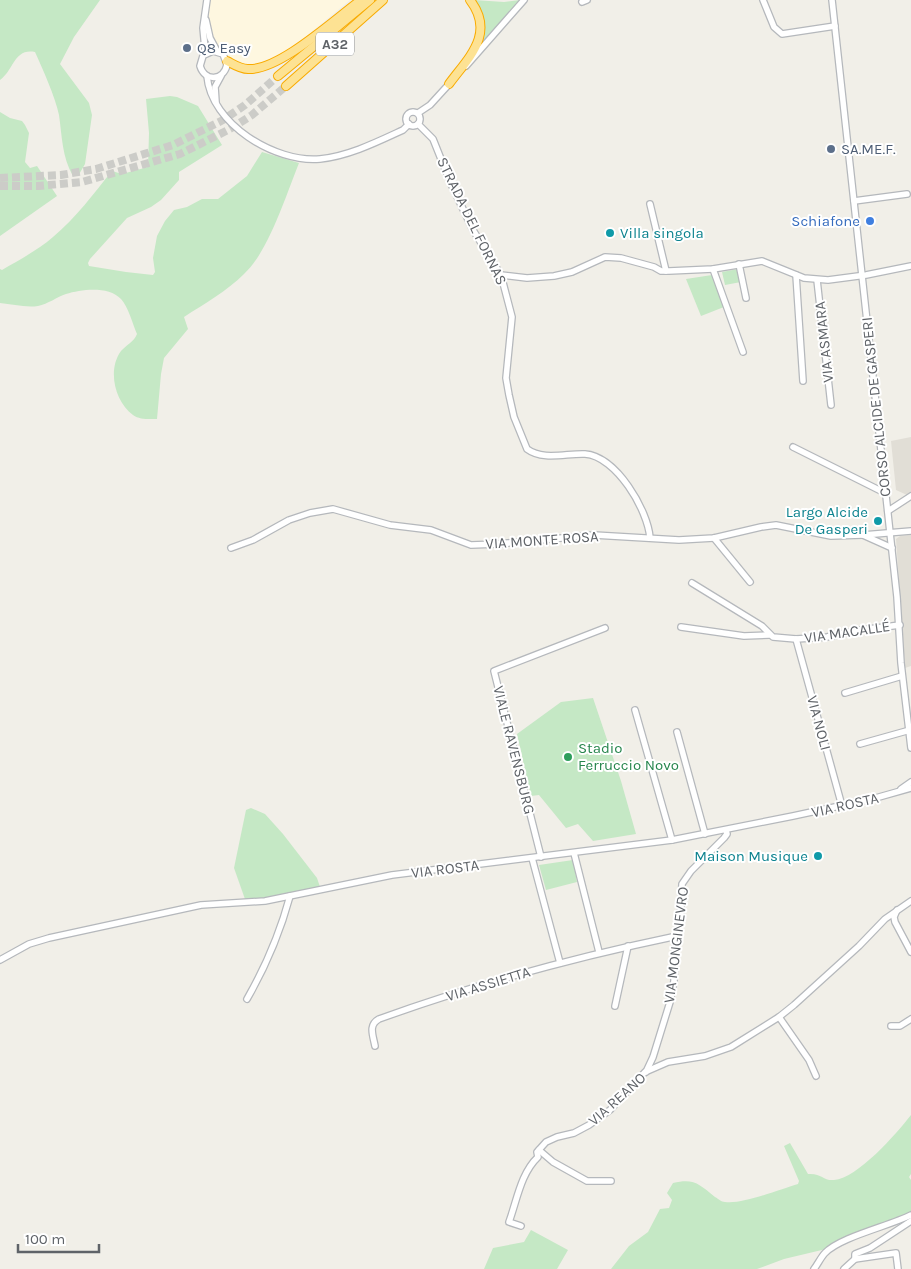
<svg xmlns="http://www.w3.org/2000/svg" width="911" height="1269" font-family="Karla,sans-serif">
	<style>
		.commercial { fill: #fef7e0 }
		.education { fill: #e1ded6 }
		.green { fill: #c5e8c5 }
		.lines { fill: none; stroke-linecap: round; stroke-linejoin: round }
		.highway-tunnel { stroke: #ccccc8; stroke-width: 8; stroke-dasharray: 8 4; stroke-linecap: butt }
		.minor-casing { stroke: #b5b8bc; stroke-width: 8 }
		.highway-casing { stroke: #f9ab00; stroke-width: 10 }
		.minor { stroke: #fff; stroke-width: 5.5 }
		.highway { stroke: #fde293; stroke-width: 8 }
		.service-dot { fill: #5c6f8a; stroke: #fff; stroke-width: 2 }
		.shop-dot { fill: #3f7fe0; stroke: #fff; stroke-width: 2 }
		.culture-dot { fill: #0f9aa8; stroke: #fff; stroke-width: 2 }
		.leisure-dot { fill: #2e9e5b; stroke: #fff; stroke-width: 2 }
		.labels { text-anchor: middle; stroke-width: 4; stroke-linejoin: round; paint-order: stroke }
		.shield { fill: #fff; stroke: #8f9295; stroke-width: 1 }
		.shield-label { font-size: 14px; font-weight: bold; fill: #5f6368 }
		.service-label { font-size: 15px; fill: #4e5e75; stroke: #fff; text-anchor: start }
		.street-label { font-size: 15px; fill: #5f6368; stroke: #fff }
		.shop-label { font-size: 15px; fill: #366cbe; stroke: #fff; text-anchor: end }
		.culture-label { font-size: 15px; fill: #0d838f; stroke: #fff; text-anchor: end }
		.leisure-label { font-size: 15px; fill: #27864d; stroke: #fff; text-anchor: start }
	</style>
	<rect width="100%" height="100%" fill="#f1efe8"/>
	<polygon class="commercial" points="209,0 350,0 285,54 263,65 245,66 237,63 225,54 212,37 209,18"/>
	<g class="education">
		<polygon points="911,437 911,493 907,495 896,490 891,441"/>
		<polygon points="911,535 911,666 905,668 896,539 900,536"/>
	</g>
	<g class="green">
		<path d="M0 0H100L74 37 60 64 89 103 92 115 85 164 78 176H73C62 157 62 136 59 115 55 96 43 70 35 52 14 48 14 70 0 80Z"/>
		<path d="M474 0 504 2 520 0 481 44C484 30 484 12 474 0Z"/>
		<path d="M170 96 177 97 198 106 222 145 179 172V180L161 200 151 207 127 218 90 259 88 263 89 266 126 272 153 275 155 272 153 258 157 236 165 221 174 210 187 207 202 199H218L247 176 262 152 299 163C286 195 269 251 244 274 227 291 204 304 184 317L188 329 164 358 161 374 157 419C149 419 140 420 133 415 115 402 107 370 121 351 126 345 134 342 137 334 133 325 128 306 121 299 109 286 82 289 66 294 57 297 48 304 38 306 26 308 12 304 0 303V269L2 270C19 260 38 250 53 237 76 218 94 193 112 171L122 174 148 167 149 133 146 99Z"/>
		<polygon points="0,112 10,118 22,121 25,125 29,133 25,162 30,168 37,166 57,196 0,236"/>
		<polygon points="738,269 741,282 725,285 722,272"/>
		<polygon points="712,275 724,307 701,316 686,279"/>
		<polygon points="593,698 621,781 636,834 593,841 578,824 566,828 539,795 531,796 517,734 561,702"/>
		<polygon points="251,808 265,814 283,834 317,878 321,890 246,902 234,868 246,810"/>
		<polygon points="573,860 577,882 546,890 539,865"/>
		<path d="M911 1115V1174L909 1177 911 1180V1213L826 1249 784 1259 757 1269H611L629 1246 648 1232 660 1209 669 1208 672 1200 667 1193 673 1183C694 1178 699 1184 715 1197 719 1199 721 1202 725 1202 741 1205 781 1189 798 1184L799 1181 784 1146 790 1143 808 1174C822 1173 823 1181 834 1180 858 1178 896 1134 911 1115Z"/>
		<polygon points="531,1230 568,1250 557,1269 484,1269 493,1248 524,1242"/>
	</g>
	<g class="lines">
		<g class="highway-tunnel">
			<polyline points="0,178 61,175 96,169 173,145 223,120 245,105 278,76"/>
			<polyline points="0,186 38,186 82,182 180,154 230,129 252,115 286,86"/>
		</g>
		<defs>
			<g id="minor">
				<polyline points="763,0 774,27 782,34 835,26"/>
				<polyline points="832,0 897,597 901,663 911,748"/>
				<polyline points="582,2 587,0"/>
				<polyline points="206,20 210,38 217,51"/>
				<path d="M204 55 213 51 223 54 227 65C223 81 205 82 200 66L205 49 203 28 207 0"/>
				<polyline points="466,66 524,0"/>
				<path d="M207 76C211 124 275 163 320 159 349 156 377 142 403 130L409 124"/>
				<polyline points="216,102 215,87 221,76"/>
				<circle cx="413" cy="119" r="7"/>
				<polyline points="418,113 430,105 451,82"/>
				<path d="M418 124 433 139 451 184 473 230 501 275 512 317 506 378 509 395 514 417 527 449C543 461 567 453 585 454 616 456 648 510 650 538"/>
				<polyline points="854,201 907,194"/>
				<polyline points="650,204 666,271"/>
				<polyline points="739,264 746,298"/>
				<polyline points="713,269 743,352"/>
				<polyline points="501,275 527,278 554,276 572,272 605,257 621,258 654,267 661,271 669,271 713,269 762,261 804,278 828,280 866,275 911,266"/>
				<polyline points="796,275 803,381"/>
				<polyline points="817,280 831,405"/>
				<polyline points="793,447 885,493"/>
				<polyline points="888,511 911,496"/>
				<polyline points="863,535 892,548"/>
				<polyline points="714,538 750,582"/>
				<polyline points="231,548 253,540 289,520 310,513 333,509 390,525 431,530 471,545 498,544 594,535 679,540 714,538 761,527 776,525 831,536 863,535 911,531"/>
				<polyline points="692,583 762,626 773,637 796,639 827,637 860,630 900,625"/>
				<polyline points="681,627 744,636 769,635"/>
				<polyline points="796,639 842,806"/>
				<polyline points="845,693 902,676"/>
				<polyline points="635,710 672,840"/>
				<polyline points="677,732 705,834"/>
				<polyline points="860,744 910,730"/>
				<polyline points="901,789 911,782"/>
				<polyline points="574,853 599,952"/>
				<polyline points="541,857 494,671 605,628"/>
				<polyline points="532,858 560,963"/>
				<polyline points="897,910 894,917 895,922 911,952"/>
				<polyline points="0,960 29,944 49,938 201,905 265,901 392,875 672,840 793,816 872,799 911,788"/>
				<path d="M247 999C266 966 280 933 290 896"/>
				<polyline points="615,1006 628,946"/>
				<polyline points="779,1017 809,1060 816,1076"/>
				<polyline points="891,1026 900,1026 911,1019"/>
				<path d="M375 1046C373 1035 368 1025 379 1019 476 984 576 957 677 936"/>
				<polyline points="646,1072 653,1057 670,1002 674,981 675,943 680,924 682,884 691,871 724,838 727,834 726,830"/>
				<polyline points="539,1150 553,1162 587,1181 611,1181"/>
				<path d="M521 1226 509 1222C517 1200 521 1173 538 1157L537 1152 546 1142 557 1137 574 1133 589 1125 610 1110 645 1072 668 1062 705 1056 731 1047 779 1017 794 1005 859 946 885 919 911 901"/>
				<polyline points="855,1259 896,1253 898,1269"/>
				<path d="M814 1269C818 1264 821 1257 825 1253 840 1237 889 1226 911 1215"/>
				<polyline points="844,1269 855,1259 855,1254 870,1248 911,1221"/>
			</g>
			<g id="highway">
				<path d="M227 61C233 64 240 69 248 69 279 71 335 19 361 0"/>
				<polyline points="278,76 370,0"/>
				<path d="M449 84C468 58 496 34 470 0"/>
				<polyline points="286,86 383,0"/>
			</g>
		</defs>
		<use href="#minor" class="minor-casing"/>
		<use href="#highway" class="highway-casing"/>
		<use href="#minor" class="minor"/>
		<use href="#highway" class="highway"/>
	</g>
	<g class="service-dot">
		<circle cx="187" cy="48" r="5"/>
		<circle cx="831" cy="149" r="5"/>
	</g>
	<circle class="shop-dot" cx="870" cy="221" r="5"/>
	<g class="culture-dot">
		<circle cx="610" cy="233" r="5"/>
		<circle cx="878" cy="521" r="5"/>
		<circle cx="818" cy="856" r="5"/>
	</g>
	<circle class="leisure-dot" cx="568" cy="757" r="5"/>
	<g class="labels">
		<rect class="shield" x="316" y="32.5" width="38" height="23" rx="4"/>
		<g class="shield-label">
			<text x="335" y="49">A32</text>
		</g>
		<g class="service-label">
			<text x="197" y="53">Q8 Easy</text>
			<text x="841" y="154">SA.ME.F.</text>
		</g>
		<g class="street-label">
			<text transform="translate(472 221) rotate(64)" y="5">STRADA DEL FORNAS</text>
			<text transform="translate(824 342) rotate(-96)" y="5">VIA ASMARA</text>
			<text transform="translate(876 407) rotate(-96)" y="5">CORSO ALCIDE DE GASPERI</text>
			<text transform="translate(542 540) rotate(-4)" y="5">VIA MONTE ROSA</text>
			<text transform="translate(847 632) rotate(-8)" y="5">VIA MACALLÉ</text>
			<text transform="translate(819 723) rotate(75)" y="5">VIA NOLI</text>
			<text transform="translate(514 750) rotate(76)" y="5">VIALE RAVENSBURG</text>
			<text transform="translate(845 805) rotate(-13)" y="5">VIA ROSTA</text>
			<text transform="translate(445 869) rotate(-7)" y="5">VIA ROSTA</text>
			<text transform="translate(676 945) rotate(-83)" y="5">VIA MONGINEVRO</text>
			<text transform="translate(488 984) rotate(-17)" y="5">VIA ASSIETTA</text>
			<text transform="translate(617 1099) rotate(-42)" y="5">VIA REANO</text>
		</g>
		<g class="shop-label">
			<text x="860" y="226">Schiafone</text>
		</g>
		<g class="culture-label">
			<text x="620" y="238" text-anchor="start">Villa singola</text>
			<text x="868" y="517">Largo Alcide<tspan x="868" dy="17">De Gasperi</tspan></text>
			<text x="808" y="861">Maison Musique</text>
		</g>
		<g class="leisure-label">
			<text x="578" y="753">Stadio<tspan x="578" dy="17">Ferruccio Novo</tspan></text>
		</g>
	</g>
	<path d="M18 1244v8h81v-8" fill="none" stroke="#5f6368" stroke-width="2.5"/>
	<text x="25" y="1244" font-size="15" fill="#5f6368" stroke="#ffffff" stroke-width="4" paint-order="stroke">100 m</text>
</svg>
